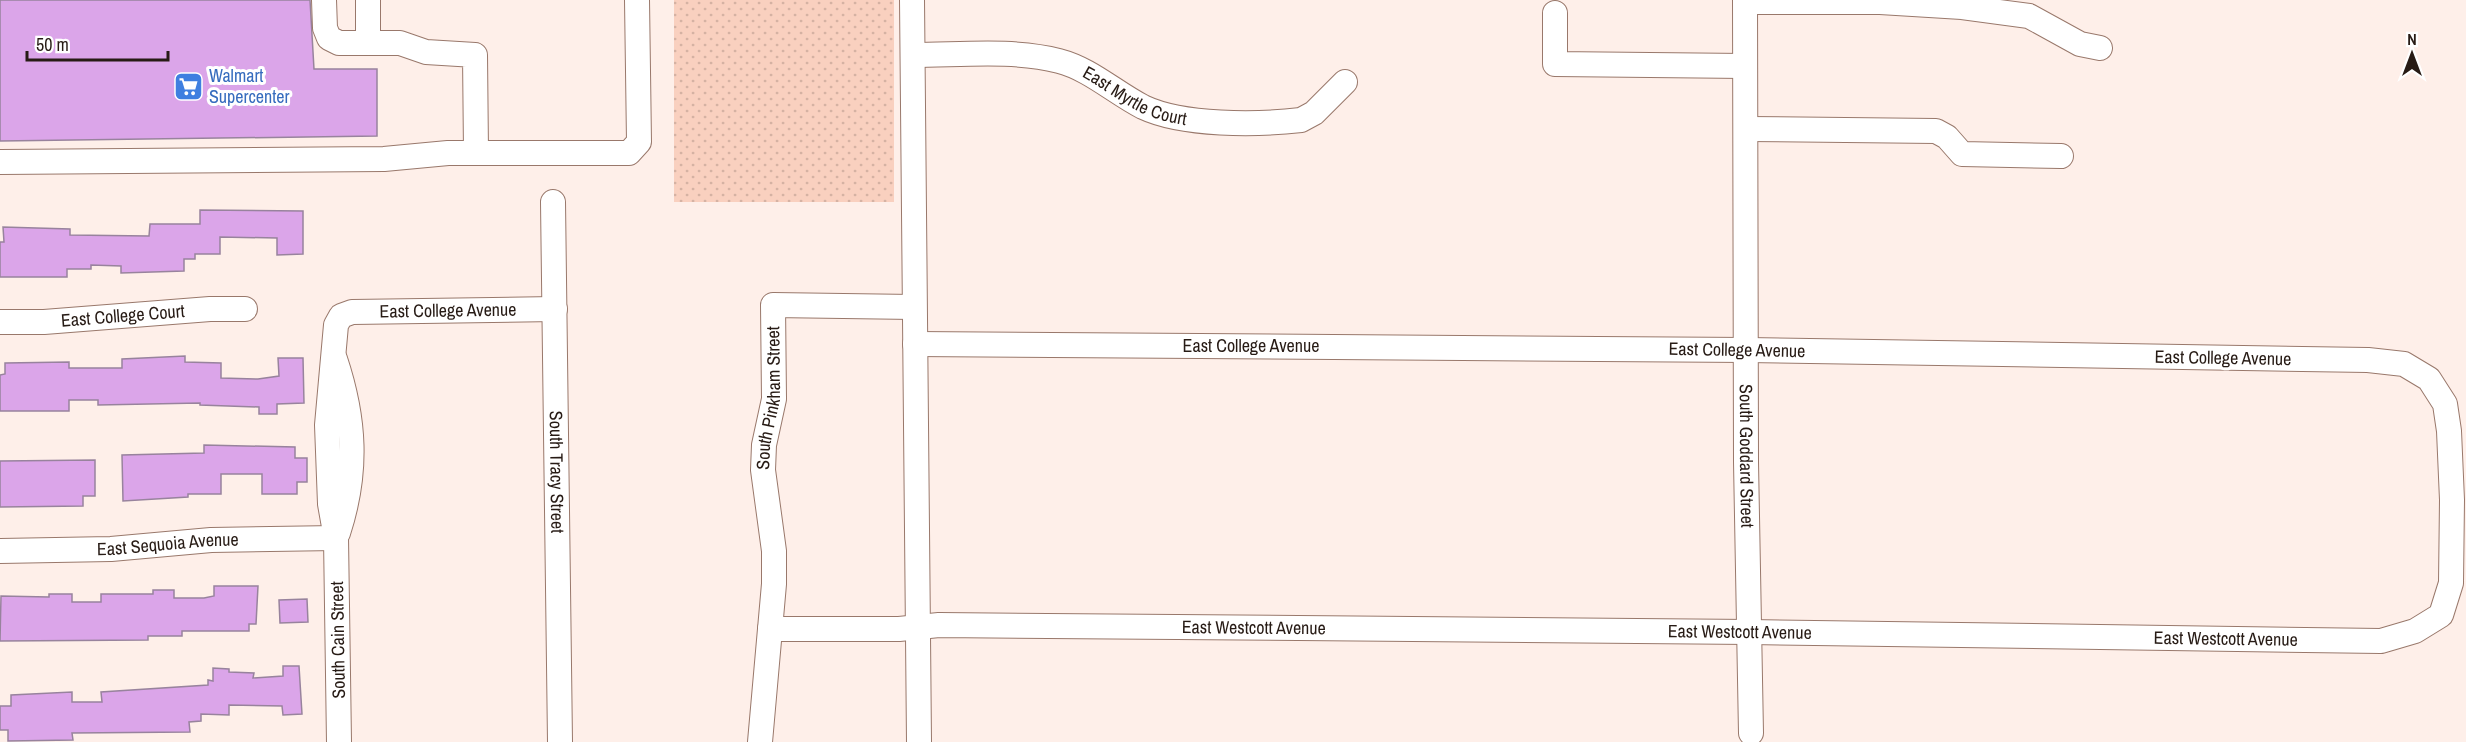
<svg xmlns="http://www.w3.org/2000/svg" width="2466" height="742" font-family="'Archivo Narrow',sans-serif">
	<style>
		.grass { fill: url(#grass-dots) }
		.building { fill: #dba5e9; stroke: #98839d; stroke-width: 1.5 }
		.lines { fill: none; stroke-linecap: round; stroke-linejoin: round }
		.minor-casing { stroke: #99786b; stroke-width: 26 }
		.minor { stroke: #fff; stroke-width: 24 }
		.labels { text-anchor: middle; stroke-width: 6; stroke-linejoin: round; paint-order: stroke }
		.shop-label { font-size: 18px; fill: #366cbe; stroke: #fff; text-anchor: start }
		.street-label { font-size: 18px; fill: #271b15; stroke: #fff }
	</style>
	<defs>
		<pattern id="grass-dots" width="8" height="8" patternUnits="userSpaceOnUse" patternTransform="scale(1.5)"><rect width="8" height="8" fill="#f9d0bf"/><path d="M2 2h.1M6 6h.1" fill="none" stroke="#d5b2a3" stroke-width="1.8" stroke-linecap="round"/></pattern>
	</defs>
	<rect width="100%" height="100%" fill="#feefe9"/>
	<rect class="grass" x="674" y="0" width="220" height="202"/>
	<g class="building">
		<polygon points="0,0 310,0 314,69 377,69 377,136 0,141"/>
		<polygon points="200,210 303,211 303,254 277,255 277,238 220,237 220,254 195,254 195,259 184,259 184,271 121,273 121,266 91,265 91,269 67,269 67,277 0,277 0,242 4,242 3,227 70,229 70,235 149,236 150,224 200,224"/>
		<polygon points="185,356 185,362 221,363 221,378 258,379 279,376 278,358 303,358 304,403 277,404 277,414 259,414 259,407 200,405 200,403 98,405 98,400 69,400 69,411 0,411 0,375 5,374 5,363 69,362 69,368 122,368 122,359"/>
		<polygon points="204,445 295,447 295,458 307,458 307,482 297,482 297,494 262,494 262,474 221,474 221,494 188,494 188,497 123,501 122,455 204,453"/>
		<polygon points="95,460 95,496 83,496 83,506 0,507 0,461"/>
		<polygon points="214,586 258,586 256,624 249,624 249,631 182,631 182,636 148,636 148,640 0,641 1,596 49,597 49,594 72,594 72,602 101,602 101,594 153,594 153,590 174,590 174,598 204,598 214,596"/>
		<polygon points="307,599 308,622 280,623 279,600"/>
		<polygon points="283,666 299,666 302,714 283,715 282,706 229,705 229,715 201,714 201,721 189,722 190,732 72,733 73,740 8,741 8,730 0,730 0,706 11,706 11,695 72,692 72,702 102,702 101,692 208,685 208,680 213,681 213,668 229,669 229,672 254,673 253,678 283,676"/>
	</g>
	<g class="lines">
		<defs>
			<g id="minor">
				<polyline points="324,0 325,28 329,38 339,43 400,43 426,52 475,55 476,152"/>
				<polyline points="368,0 368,43"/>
				<polyline points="912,0 919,742"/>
				<path id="s1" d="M1745 0 1746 462 1751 733"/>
				<polyline points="1745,2 1880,2 1962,7 2029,16 2080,44 2100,48"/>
				<polyline points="1555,13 1555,64 1745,66"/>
				<path id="s2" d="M913 55C960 55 1013 49 1059 61 1090 69 1114 92 1143 107 1183 126 1257 125 1301 120L1314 113 1345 82"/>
				<polyline points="1746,129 1936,131 1947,137 1962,154 2061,156"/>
				<polyline points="0,162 384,159 448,153 629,153 639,142 637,0"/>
				<path id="s3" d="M553 202 560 742"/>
				<path id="s4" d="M0 322H44L210 309H245"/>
				<path d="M335 359C355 419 358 472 338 533"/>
				<path id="s5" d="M0 551 111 549 211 540 336 538"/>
				<path id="s6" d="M770 629H899L939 625 1750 632 2381 641 2415 631 2441 615 2451 583 2452 500 2449 431 2445 404 2429 379 2404 364 2368 360 1747 350 915 344"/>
				<path id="s7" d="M339 742 336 538 330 504 327 425 336 325 341 316 352 312 555 309"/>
				<path id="s8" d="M760 742 774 584V551L763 470 764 445 774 399 773 305 914 307"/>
			</g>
		</defs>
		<use href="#minor" class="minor-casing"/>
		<use href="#minor" class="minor"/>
	</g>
	<defs>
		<symbol id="supermarket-square" viewBox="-11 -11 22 22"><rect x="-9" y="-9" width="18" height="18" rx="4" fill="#3f7fe0" stroke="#fff"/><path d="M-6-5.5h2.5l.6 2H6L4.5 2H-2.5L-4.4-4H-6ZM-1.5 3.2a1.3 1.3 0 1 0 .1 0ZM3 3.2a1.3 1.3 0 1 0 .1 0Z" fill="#fff"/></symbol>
	</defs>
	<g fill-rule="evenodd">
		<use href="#supermarket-square" x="172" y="70" width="33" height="33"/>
	</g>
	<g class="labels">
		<g class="shop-label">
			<text x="209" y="82">Walmart<tspan x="209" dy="21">Supercenter</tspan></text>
		</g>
		<g class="street-label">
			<text dy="6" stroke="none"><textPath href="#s2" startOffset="231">East Myrtle Court</textPath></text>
			<text dy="6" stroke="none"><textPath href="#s7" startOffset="536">East College Avenue</textPath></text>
			<text dy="6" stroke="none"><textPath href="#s4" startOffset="123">East College Court</textPath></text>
			<text x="1251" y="352">East College Avenue</text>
			<text transform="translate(1737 350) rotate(1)" y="6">East College Avenue</text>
			<text transform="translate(2223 358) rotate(1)" y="6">East College Avenue</text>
			<text dy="6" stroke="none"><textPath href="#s8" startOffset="346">South Pinkham Street</textPath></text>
			<text dy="6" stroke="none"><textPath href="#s1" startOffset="456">South Goddard Street</textPath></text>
			<text dy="6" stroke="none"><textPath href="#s3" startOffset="270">South Tracy Street</textPath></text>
			<text dy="6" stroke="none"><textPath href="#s5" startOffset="168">East Sequoia Avenue</textPath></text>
			<text dy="6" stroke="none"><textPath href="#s6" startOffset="484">East Westcott Avenue</textPath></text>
			<text dy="6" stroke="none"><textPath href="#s6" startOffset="970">East Westcott Avenue</textPath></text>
			<text dy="6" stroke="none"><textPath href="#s6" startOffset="1456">East Westcott Avenue</textPath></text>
			<text transform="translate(338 640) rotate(-91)" y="6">South Cain Street</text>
		</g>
	</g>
	<g transform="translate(2412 54)" stroke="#ffffff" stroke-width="4.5" paint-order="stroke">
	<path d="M0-4.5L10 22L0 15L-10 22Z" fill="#271b15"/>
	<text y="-9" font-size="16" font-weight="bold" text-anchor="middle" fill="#271b15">N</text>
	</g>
	<path d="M27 51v9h141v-9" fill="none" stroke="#271b15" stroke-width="3"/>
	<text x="36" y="51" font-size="18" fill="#271b15" stroke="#ffffff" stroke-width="4.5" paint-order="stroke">50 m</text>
</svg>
